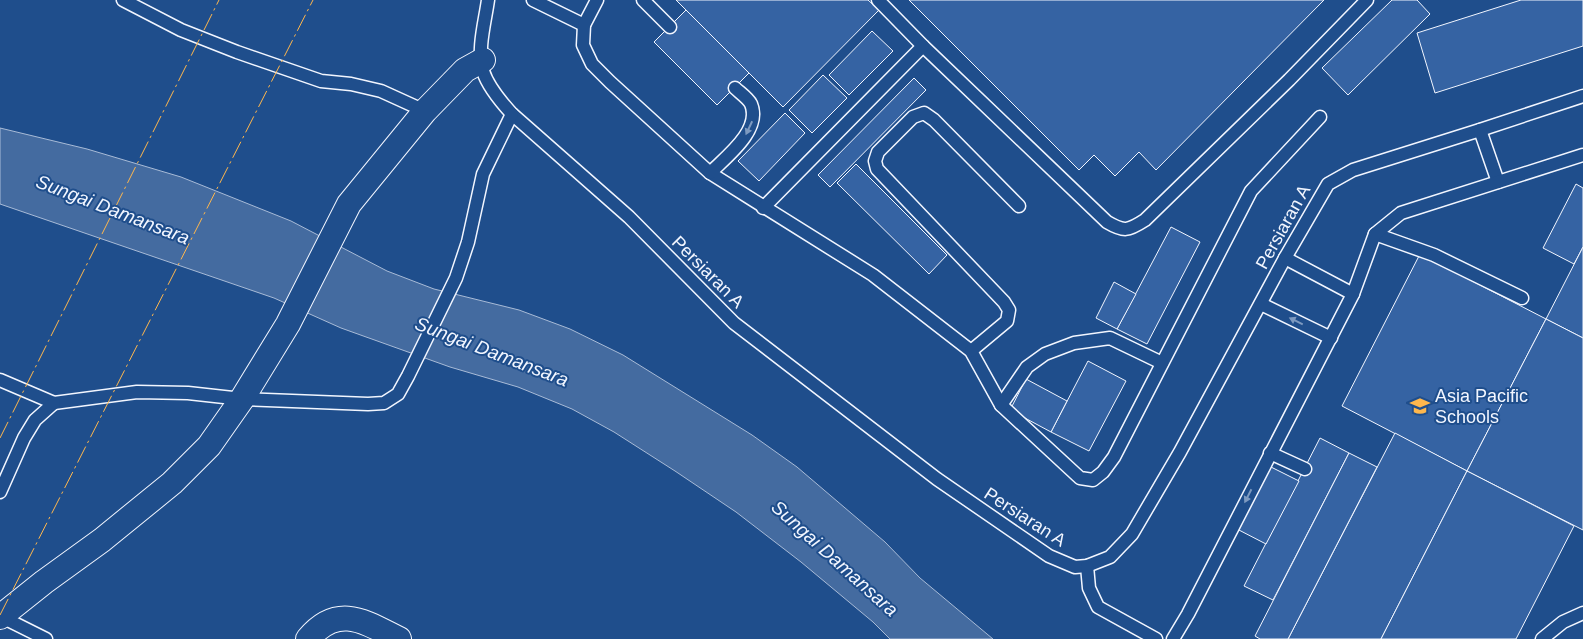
<svg xmlns="http://www.w3.org/2000/svg" width="1583" height="639" font-family="Helvetica,sans-serif">
	<style>
		.water { fill: #446ba0; stroke: #a8bbd7 }
		.building { fill: #3563a3; stroke: #f2f6ff }
		.lines { fill: none; stroke-linecap: round; stroke-linejoin: round }
		.service-casing { stroke: #f2f6ff; stroke-width: 15 }
		.minor-casing { stroke: #f2f6ff; stroke-width: 26 }
		.service { stroke: #1f4e8c; stroke-width: 12 }
		.minor { stroke: #1f4e8c; stroke-width: 24 }
		.power { stroke: #ffb74d; stroke-width: 1; stroke-dasharray: 18 4 2.5 4; stroke-linecap: butt }
		.oneway { fill: #7e9ac0 }
		.labels { text-anchor: middle; stroke-width: 4; stroke-linejoin: round; paint-order: stroke }
		.street-label { font-size: 18px; fill: #f2f6ff; stroke: #1f4e8c }
		.poi-label { font-size: 18px; fill: #f2f6ff; stroke: #1f4e8c; text-anchor: start }
		.water-label { font-size: 19px; font-style: italic; fill: #f2f6ff; stroke: #1f4e8c }
	</style>
	<rect width="100%" height="100%" fill="#1f4e8c"/>
	<polygon class="water" points="0,128 87,149 181,177 291,221 387,271 434,289 519,310 570,329 623,355 752,435 797,467 885,542 920,578 993,639 890,639 873,622 801,562 736,512 675,471 614,432 572,409 518,387 450,367 341,328 274,298 0,204"/>
	<g class="building">
		<polygon points="676,0 868,0 879,10 783,107"/>
		<polygon points="909,0 1324,0 1156,170 1139,152 1115,176 1094,155 1079,170"/>
		<polygon points="1392,0 1417,0 1430,14 1348,95 1322,68"/>
		<polygon points="1521,0 1583,0 1583,46 1435,93 1417,33"/>
		<polygon points="686,10 749,73 717,105 654,42"/>
		<polygon points="872,31 893,51 849,95 829,75"/>
		<polygon points="823,75 847,98 812,133 789,110"/>
		<polygon points="914,78 926,90 830,187 818,175"/>
		<polygon points="785,113 805,133 759,181 738,161"/>
		<polygon points="856,164 947,255 929,274 837,183"/>
		<polygon points="1576,184 1583,188 1583,247 1574,264 1543,248"/>
		<polygon points="1171,227 1200,242 1147,344 1117,329"/>
		<polygon points="1583,247 1583,338 1546,319"/>
		<polygon points="1420,254 1546,319 1467,471 1342,406"/>
		<polygon points="1114,282 1136,294 1117,329 1096,318"/>
		<polygon points="1546,319 1583,338 1583,530 1467,471"/>
		<polygon points="1088,361 1126,381 1089,451 1051,432"/>
		<polygon points="1026,379 1067,401 1051,432 1010,410"/>
		<polygon points="1395,433 1467,471 1381,639 1288,639"/>
		<polygon points="1320,438 1349,453 1273,600 1244,586"/>
		<polygon points="1349,453 1377,467 1288,639 1260,639 1255,636"/>
		<polygon points="1267,465 1299,481 1266,544 1235,528"/>
		<polygon points="1467,471 1574,526 1516,639 1381,639"/>
	</g>
	<g class="lines">
		<defs>
			<g id="service">
				<polyline points="123,0 181,30 237,52 321,81 351,84 381,91 425,111"/>
				<path d="M488 0C485 22 477 49 483 71 488 87 501 102 512 114L629 217 734 323 937 479 1049 556 1075 567 1087 566 1110 557 1132 534 1180 452 1285 258 1328 184 1353 170 1480 130 1583 96"/>
				<polyline points="533,0 584,25"/>
				<polyline points="597,0 584,25 583,45 592,64 610,82 710,173 873,275 971,351 1001,405 1080,478 1093,480 1103,472 1114,457 1251,191 1320,117"/>
				<polyline points="643,0 670,27"/>
				<path d="M878 0 923 46 1107 222C1124 232 1128 231 1145 220L1289 80 1367 0"/>
				<polyline points="1480,130 1498,182"/>
				<path d="M710 173C726 157 762 130 751 104 748 98 739 92 735 88"/>
				<polyline points="763,208 923,46"/>
				<polyline points="1375,234 1434,255 1522,298"/>
				<polyline points="1285,258 1353,294"/>
				<polyline points="1261,304 1331,338"/>
				<polyline points="971,351 1007,321 1009,310 1004,302 877,169 875,161 878,152 913,117 924,113 934,120 1019,206"/>
				<polyline points="0,380 54,403 137,392 188,393 242,399 368,404 384,403 398,394 408,376 456,278 468,242 483,174 512,114"/>
				<polyline points="1001,405 1027,367 1045,354 1074,343 1110,338 1162,363"/>
				<polyline points="1270,453 1305,469"/>
				<polyline points="0,492 24,438 35,420 54,403"/>
				<polyline points="1087,566 1089,588 1098,607 1156,639"/>
				<polyline points="0,616 46,639"/>
				<polyline points="1173,639 1188,614 1353,294 1375,234 1401,213 1583,155"/>
				<polyline points="1542,639 1563,622 1583,613"/>
			</g>
			<g id="minor">
				<polyline points="0,617 44,582 102,540 172,483 209,446 242,399 288,324 349,204 425,111 465,70 483,60"/>
				<path d="M308 639C338 603 365 622 399 639"/>
			</g>
		</defs>
		<use href="#service" class="service-casing"/>
		<use href="#minor" class="minor-casing"/>
		<use href="#service" class="service"/>
		<use href="#minor" class="minor"/>
		<g class="power">
			<polyline points="0,438 219,0"/>
			<polyline points="0,615 313,0"/>
		</g>
	</g>
	<defs><path id="oneway-solid" d="M-6-.8H1V-3.2L6.5 0L1 3.2V.8H-6Z" transform="scale(1.25)"/></defs>
	<g class="oneway">
		<use href="#oneway-solid" transform="translate(749 128) rotate(115)"/>
		<use href="#oneway-solid" transform="translate(1296 321) rotate(-154)"/>
		<use href="#oneway-solid" transform="translate(1248 496) rotate(117)"/>
	</g>
	<defs>
		<symbol id="school-bare" viewBox="-9 -9 18 18"><path d="M0-5L7-2L0 1L-7-2ZM-4 1L0 2.5L4 1V4Q0 6-4 4Z" fill="#ffb74d" stroke="#1f4e8c" stroke-width="2.5" paint-order="stroke"/></symbol>
	</defs>
	<g fill-rule="evenodd">
		<use href="#school-bare" x="1406" y="392" width="28" height="28"/>
	</g>
	<g class="labels">
		<g class="street-label">
			<text transform="translate(1283 227) rotate(-61)" y="6">Persiaran A</text>
			<text transform="translate(708 272) rotate(45)" y="6">Persiaran A</text>
			<text transform="translate(1025 517) rotate(33)" y="6">Persiaran A</text>
		</g>
		<g class="poi-label">
			<text x="1435" y="402">Asia Pacific<tspan x="1435" dy="21">Schools</tspan></text>
		</g>
		<g class="water-label">
			<text transform="translate(113 209) rotate(21)" y="7">Sungai Damansara</text>
			<text transform="translate(492 351) rotate(21)" y="7">Sungai Damansara</text>
			<text transform="translate(835 558) rotate(42)" y="7">Sungai Damansara</text>
		</g>
	</g>
</svg>
